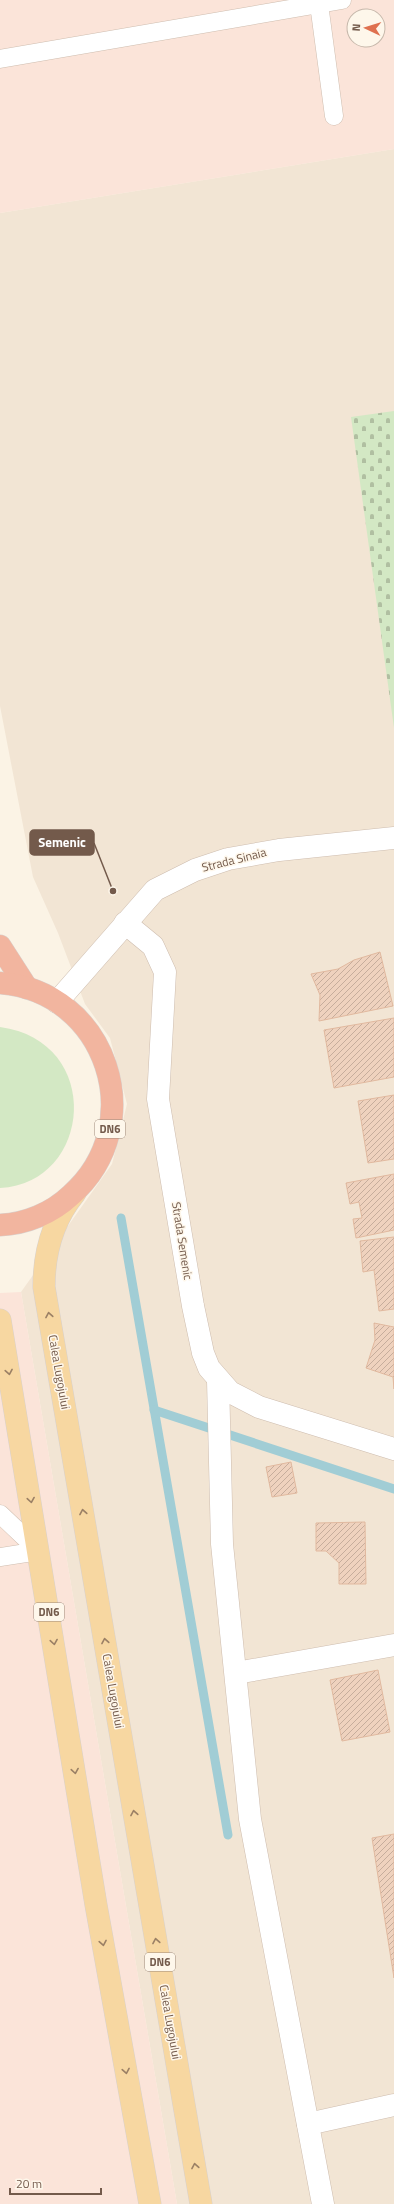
<svg xmlns="http://www.w3.org/2000/svg" width="394" height="2204" font-family="'Titillium Web',sans-serif">
	<style>
		.residential { fill: #f2e5d4 }
		.commercial { fill: #fbe4d9; fill-rule: evenodd }
		.grass { fill: #d3e8c4 }
		.cemetery { fill: url(#cemetery-stones) }
		.lines { fill: none; stroke-linecap: round; stroke-linejoin: round }
		.stream { stroke: #a1cdd5; stroke-width: 9 }
		.building { fill: url(#building-hatch); stroke: #e1b99f }
		.lane-casing { stroke: #cebdaf; stroke-width: 19 }
		.street-casing { stroke: #cebdaf; stroke-width: 23 }
		.primary-casing { stroke: #d8d1cd; stroke-width: 23 }
		.highway-casing { stroke: #d8d1cd; stroke-width: 23 }
		.lane { stroke: #fff; stroke-width: 18 }
		.street { stroke: #fff; stroke-width: 22 }
		.primary { stroke: #f7d7a1; stroke-width: 22 }
		.highway { stroke: #f2b59f; stroke-width: 22 }
		.oneway { stroke: #9b8065 }
		.labels { text-anchor: middle; stroke-width: 3; stroke-linejoin: round; paint-order: stroke }
		.shield { fill: #fef7eb; stroke: #9d897b; stroke-width: 1 }
		.shield-label { font-size: 11px; font-weight: bold; fill: #735a4b }
		.street-label { font-size: 12px; fill: #735a4b; stroke: #fef7eb }
		.leader { fill: none; stroke: #735a4b; stroke-width: 1.5 }
		.callout-dot { fill: #735a4b; stroke: #fef7eb; stroke-width: 1.5 }
		.callout { fill: #735a4b; stroke: #735a4b; stroke-width: 1.5 }
		.callout-label { font-size: 13px; text-anchor: middle; font-weight: bold; fill: #fff }
	</style>
	<defs>
		<pattern id="cemetery-stones" width="16" height="16" patternUnits="userSpaceOnUse"><rect width="16" height="16" fill="#d3e8c4"/><path d="M2 7V4a2 2 0 0 1 4 0v3zM10 15v-3a2 2 0 0 1 4 0v3z" fill="#b0bfa1"/></pattern>
		<pattern id="building-hatch" width="6" height="6" patternUnits="userSpaceOnUse"><rect width="6" height="6" fill="#efd2be"/><path d="M-1 1l2-2M0 6l6-6M5 7l2-2" fill="none" stroke="#c6ad9c"/></pattern>
	</defs>
	<rect width="100%" height="100%" fill="#fbf3e5"/>
	<polygon class="residential" points="394,149 394,2204 177,2204 21,1292 112,1164 127,1104 110,1038 85,1004 58,933 33,877 0,706 0,213"/>
	<g class="commercial">
		<path d="M0 0H394V149L0 213ZM354 16H378V40H354Z"/>
		<polygon points="21,1292 177,2204 0,2204 0,1293"/>
	</g>
	<path class="grass" d="M0 1027C104 1041 93 1183 0 1188Z"/>
	<polygon class="cemetery" points="394,411 394,728 351,417"/>
	<g class="lines">
		<g class="stream">
			<polyline points="121,1218 228,1835"/>
			<polyline points="154,1410 394,1489"/>
		</g>
	</g>
	<g class="building">
		<polygon points="380,952 393,1006 319,1021 320,995 311,974 338,969 354,960"/>
		<polygon points="394,1018 394,1077 334,1088 324,1030"/>
		<polygon points="394,1095 394,1159 368,1163 358,1101"/>
		<polygon points="394,1174 394,1230 356,1238 353,1219 362,1218 359,1202 350,1204 346,1183"/>
		<polygon points="394,1237 394,1309 379,1311 374,1270 363,1272 360,1241"/>
		<polygon points="374,1323 394,1327 394,1389 393,1377 366,1368 375,1340"/>
		<polygon points="291,1462 297,1493 272,1497 266,1467"/>
		<polygon points="365,1522 366,1584 339,1584 339,1563 326,1551 316,1551 316,1523"/>
		<polygon points="378,1670 390,1732 342,1741 330,1680"/>
		<polygon points="394,1834 394,1978 372,1838"/>
	</g>
	<g class="lines">
		<defs>
			<g id="lane">
				<polyline points="319,4 342,0"/>
				<polyline points="0,59 319,4 334,116"/>
				<polyline points="0,1514 39,1551"/>
				<polyline points="0,1557 39,1551"/>
			</g>
			<g id="street">
				<polyline points="125,923 153,946 165,972 158,1099 193,1306 203,1353 209,1368 230,1392 259,1407 394,1449"/>
				<polyline points="57,1002 155,890 195,870 228,859 279,850 394,838"/>
				<polyline points="218,1380 222,1544 250,1819 323,2204"/>
				<polyline points="236,1673 394,1645"/>
				<polyline points="308,2124 394,2105"/>
			</g>
			<g id="primary">
				<path d="M75 1193C52 1221 44 1252 44 1287L201 2204"/>
				<polyline points="0,1320 96,1905 150,2204"/>
			</g>
			<g id="highway">
				<polyline points="0,946 27,988"/>
				<path d="M0 983C107 991 151 1124 71 1195 52 1213 26 1224 0 1225"/>
			</g>
		</defs>
		<use href="#lane" class="lane-casing"/>
		<use href="#street" class="street-casing"/>
		<use href="#primary" class="primary-casing"/>
		<use href="#highway" class="highway-casing"/>
		<use href="#lane" class="lane"/>
		<use href="#street" class="street"/>
		<use href="#primary" class="primary"/>
		<use href="#highway" class="highway"/>
	</g>
	<defs><path id="oneway-chevron" d="M-2-3.5L2.5 0L-2 3.5" fill="none" stroke-width="1.6" stroke-linecap="round" stroke-linejoin="round"/></defs>
	<g class="oneway">
		<use href="#oneway-chevron" transform="translate(49 1315) rotate(-100)"/>
		<use href="#oneway-chevron" transform="translate(9 1372) rotate(80)"/>
		<use href="#oneway-chevron" transform="translate(31 1500) rotate(81)"/>
		<use href="#oneway-chevron" transform="translate(83 1512) rotate(-100)"/>
		<use href="#oneway-chevron" transform="translate(105 1641) rotate(-100)"/>
		<use href="#oneway-chevron" transform="translate(54 1642) rotate(81)"/>
		<use href="#oneway-chevron" transform="translate(75 1771) rotate(81)"/>
		<use href="#oneway-chevron" transform="translate(134 1813) rotate(-100)"/>
		<use href="#oneway-chevron" transform="translate(156 1941) rotate(-100)"/>
		<use href="#oneway-chevron" transform="translate(103 1943) rotate(80)"/>
		<use href="#oneway-chevron" transform="translate(126 2071) rotate(80)"/>
		<use href="#oneway-chevron" transform="translate(195 2166) rotate(-100)"/>
	</g>
	<g class="labels">
		<g class="shield">
			<rect x="95" y="1120" width="30" height="18" rx="3"/>
			<rect x="34" y="1603" width="30" height="18" rx="3"/>
			<rect x="145" y="1953" width="30" height="18" rx="3"/>
		</g>
		<g class="shield-label">
			<text x="110" y="1133">DN6</text>
			<text x="49" y="1616">DN6</text>
			<text x="160" y="1966">DN6</text>
		</g>
		<g class="street-label">
			<text transform="translate(234 860) rotate(-14)" y="4">Strada Sinaia</text>
			<text transform="translate(182 1241) rotate(81)" y="4">Strada Semenic</text>
			<text transform="translate(59 1372) rotate(80)" y="4">Calea Lugojului</text>
			<text transform="translate(113 1691) rotate(80)" y="4">Calea Lugojului</text>
			<text transform="translate(170 2022) rotate(80)" y="4">Calea Lugojului</text>
		</g>
	</g>
	<path class="leader" d="M113 891L94 843"/>
	<circle class="callout-dot" cx="113" cy="891" r="4"/>
	<rect class="callout" x="30" y="830" width="64" height="25" rx="4"/>
	<g class="callout-label">
		<text x="62" y="847">Semenic</text>
	</g>
	<g transform="translate(366 28) rotate(274)"><circle r="19" fill="#fef7eb" stroke="#c6b8ab"/>
	<path d="M0-3L7 15L0 10L-7 15Z" fill="#df7150"/>
	<text y="-6" font-size="11" font-weight="bold" text-anchor="middle" fill="#735a4b">N</text>
	</g>
	<path d="M10 2188v6h91v-6" fill="none" stroke="#735a4b" stroke-width="2"/>
	<text x="16" y="2188" font-size="12" fill="#735a4b" stroke="#fef7eb" stroke-width="3" paint-order="stroke">20 m</text>
</svg>
